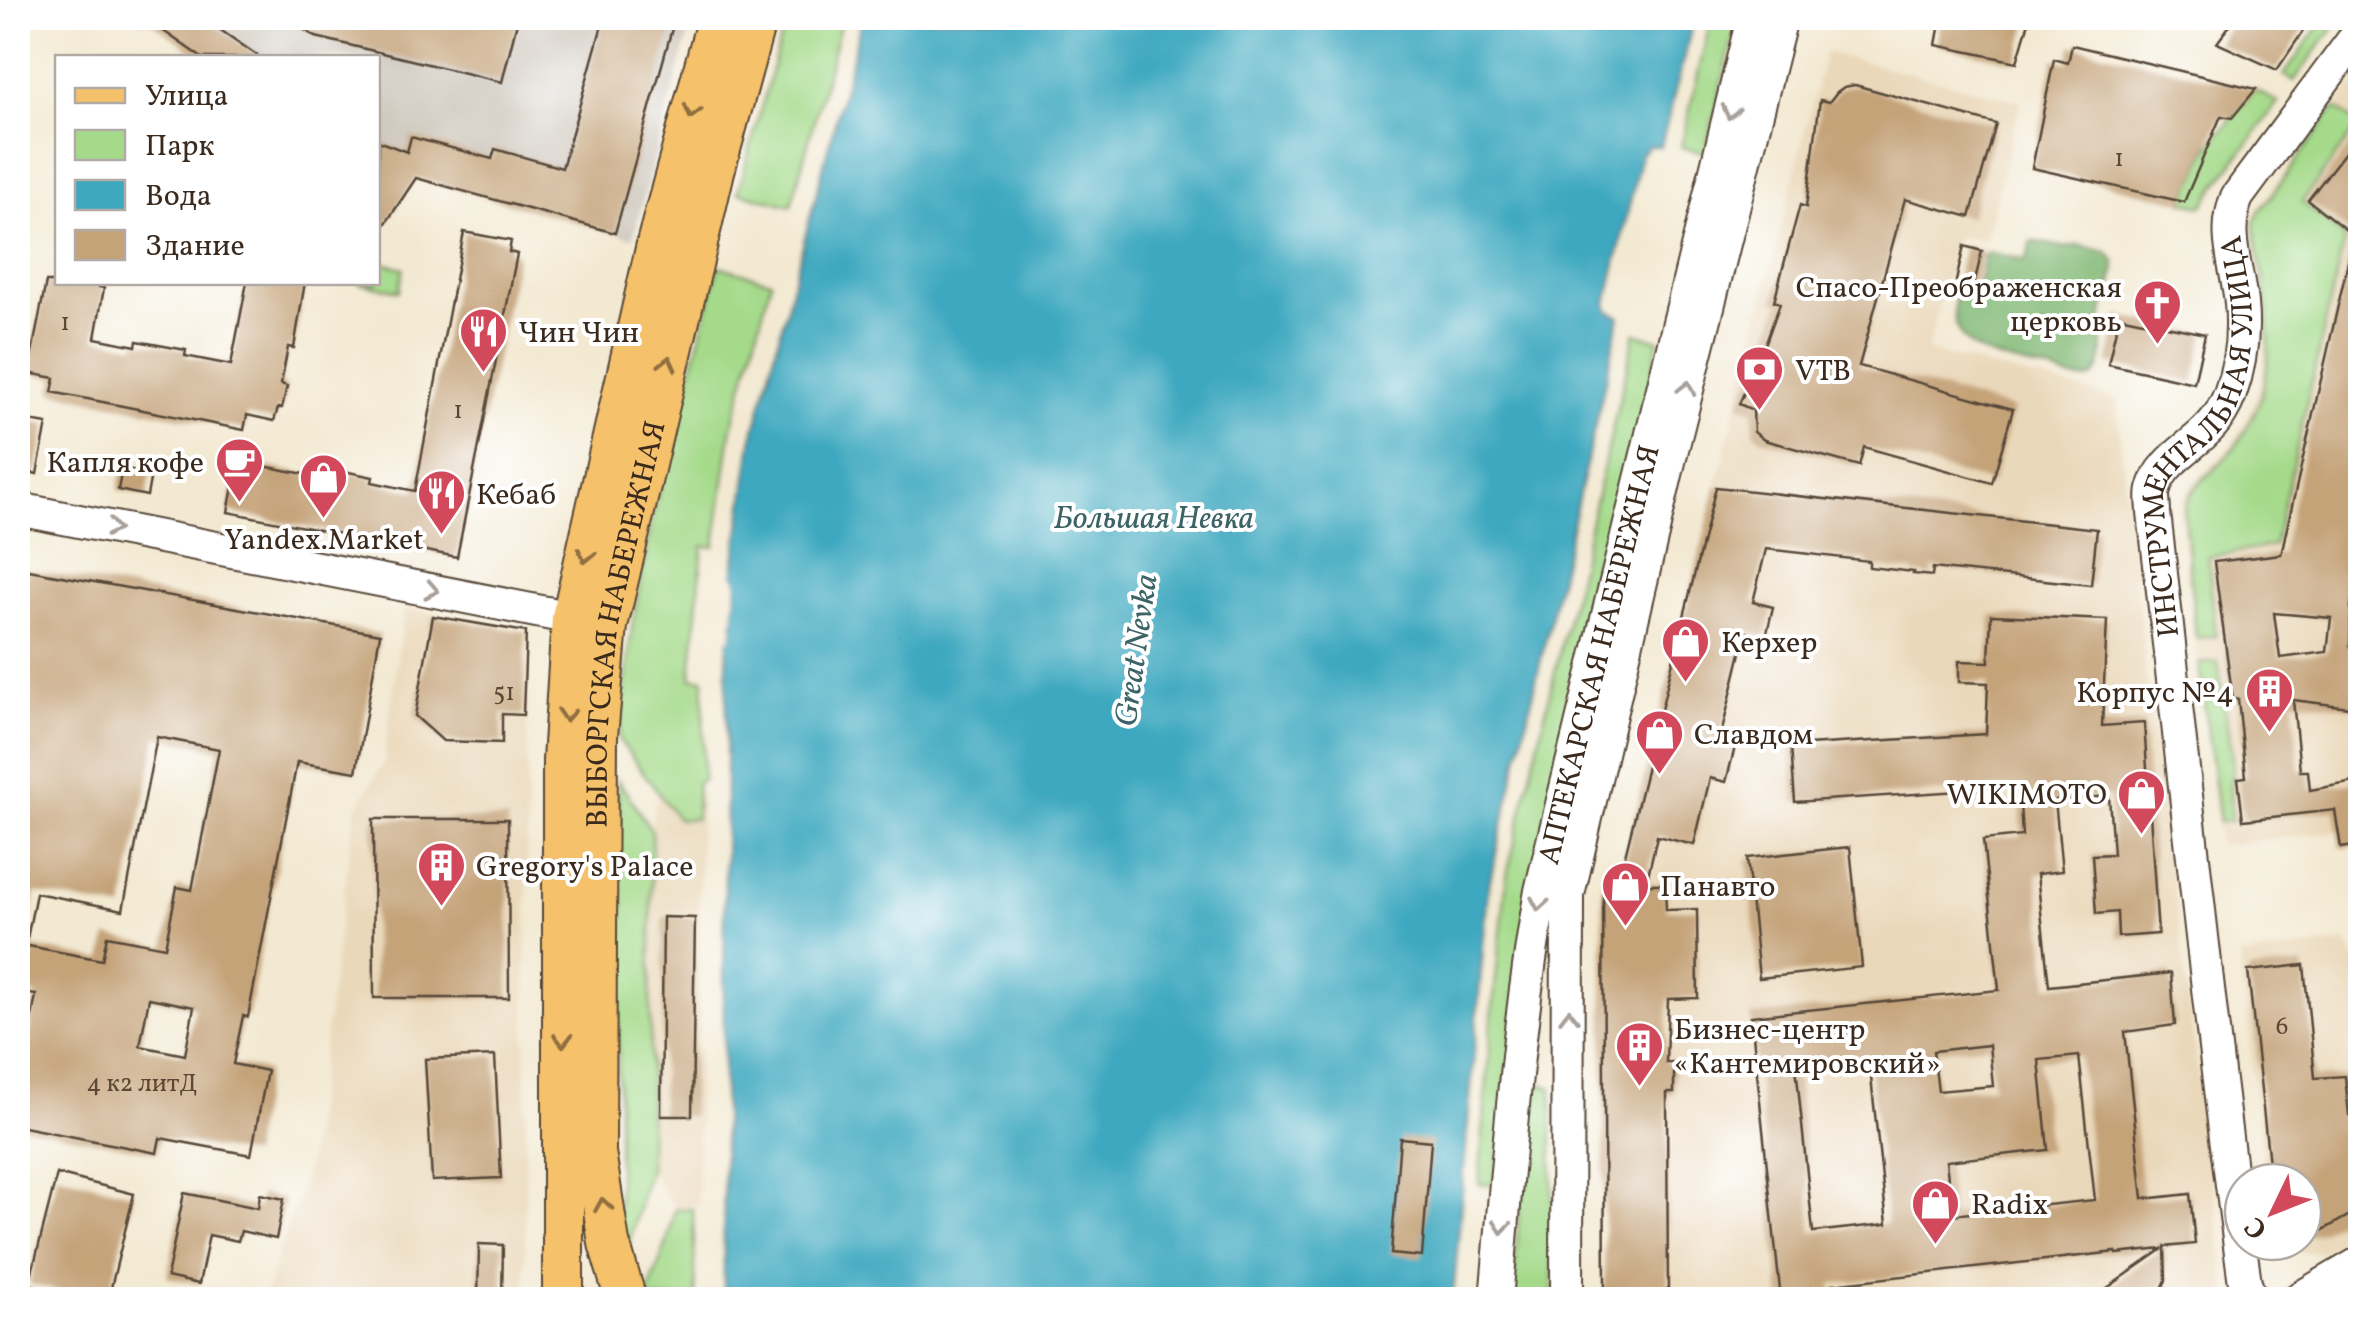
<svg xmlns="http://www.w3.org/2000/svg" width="2378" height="1317" font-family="Vollkorn,serif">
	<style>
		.built { fill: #ead8ba }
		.industrial { fill: #cac3b8 }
		.green { fill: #a5da8b; stroke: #708254; stroke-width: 2.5 }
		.forest { fill: #84ba77; stroke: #60724a; stroke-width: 2.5 }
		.water { fill: #3ea8bf; stroke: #3c696e; stroke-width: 2.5 }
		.pier { fill: #f3e9d2 }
		.building { fill: #c4a379; fill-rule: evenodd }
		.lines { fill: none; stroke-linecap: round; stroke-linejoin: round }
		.minor-casing { stroke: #574739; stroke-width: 36 }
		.major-casing { stroke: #574739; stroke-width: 44 }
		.minor { stroke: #fff; stroke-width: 32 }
		.major { stroke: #f5c16b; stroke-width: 40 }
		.oneway { stroke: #8f6e41 }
		.oneway2 { stroke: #a79f9a }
		.labels { text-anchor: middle; stroke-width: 8; stroke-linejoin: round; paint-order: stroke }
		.number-label { font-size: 25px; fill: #5d4835 }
		.poi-label { font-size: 30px; fill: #3b2a1e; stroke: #fff; text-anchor: start }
		.street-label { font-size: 30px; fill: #3b2a1e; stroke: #fff }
		.water-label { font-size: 32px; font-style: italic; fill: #3c6366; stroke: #fff }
	</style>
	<rect width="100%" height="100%" fill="#fff"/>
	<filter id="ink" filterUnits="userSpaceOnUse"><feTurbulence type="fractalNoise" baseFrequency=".01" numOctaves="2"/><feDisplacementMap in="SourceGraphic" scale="20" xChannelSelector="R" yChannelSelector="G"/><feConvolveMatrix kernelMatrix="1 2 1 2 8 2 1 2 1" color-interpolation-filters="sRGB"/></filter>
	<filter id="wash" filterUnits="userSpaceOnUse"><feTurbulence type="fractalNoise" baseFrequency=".0048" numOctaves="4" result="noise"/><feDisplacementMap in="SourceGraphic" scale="40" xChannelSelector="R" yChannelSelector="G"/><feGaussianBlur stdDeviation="2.25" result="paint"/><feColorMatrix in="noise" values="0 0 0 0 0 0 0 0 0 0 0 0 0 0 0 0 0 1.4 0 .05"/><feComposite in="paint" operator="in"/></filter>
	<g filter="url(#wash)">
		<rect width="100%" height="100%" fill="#f3e9d2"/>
		<g class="built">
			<polygon points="1825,52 2021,101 1985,241 1957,236 1927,351 2116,399 2153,734 2228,1299 1603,1299 1601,882 1618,880"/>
			<polygon points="2360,76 2360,845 2341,848 2338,831 2219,845 2180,511 2182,500 2189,488 2232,445 2249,414 2263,375 2264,335 2260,284 2252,234 2252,222 2256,211"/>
			<polygon points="404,608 528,631 525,1299 263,1300 307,1168 355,811 384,762"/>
			<polygon points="658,790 700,795 698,1204 675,1209 649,1170 651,826"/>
			<polygon points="2346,942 2360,969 2360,1109 2355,1113 2360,1122 2360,1132 2334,1160 2350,1214 2360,1232 2320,1252 2301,1253 2281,1242 2303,1242 2303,1182 2265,1182 2240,957"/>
		</g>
		<polygon class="industrial" points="134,18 693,18 633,238 378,165 378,58 202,57 147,19 143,24"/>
		<g class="green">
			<polygon points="786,18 842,18 791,206 738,192"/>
			<polygon points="1711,18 1738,18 1705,153 1681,147"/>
			<polygon points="2325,18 2340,18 2294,81 2284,75"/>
			<polygon points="2255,90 2278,102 2202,206 2184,202 2209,146"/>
			<path d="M2335 108 2359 124 2302 202 2345 237 2274 546 2208 557 2216 636 2196 638 2184 512C2189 483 2219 470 2235 447 2241 439 2246 429 2251 420 2273 379 2271 330 2264 284 2262 264 2255 244 2255 223L2258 214Z"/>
			<polygon points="378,262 404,268 399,291 358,283 378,282"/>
			<polygon points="719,266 771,281 731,432 715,547 703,546 691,678 704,679 703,780 697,782 696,819 678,819 619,740 632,627 653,515"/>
			<polygon points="1635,333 1659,340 1493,1185 1479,1184 1492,1015 1507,875"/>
			<polygon points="2218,662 2233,766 2230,786 2231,821 2219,822 2199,664"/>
			<polygon points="618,780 652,831 649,1169 625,1259 618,1222"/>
			<polygon points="1540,1083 1552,1088 1553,1299 1512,1300 1529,1092 1533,1086"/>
			<polygon points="675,1209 693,1209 696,1299 646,1299 666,1245"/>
		</g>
		<path class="forest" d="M2032 241 2067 248 2078 245 2107 252 2115 261C2116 281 2106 295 2103 314 2100 332 2108 360 2095 375 2087 386 2062 375 2051 372 2003 359 1939 357 1957 289L1962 287 1977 289 1984 256 1988 252 2026 260Z"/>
		<polygon class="water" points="862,18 1694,18 1661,146 1649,146 1641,154 1607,303 1609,311 1620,317 1488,889 1453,1299 724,1300 723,1073 727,648 727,640 731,638 737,580 733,575 752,441"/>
		<polygon class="pier" points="729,566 734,567 733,575 737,580 731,638 727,640 727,648 722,647 723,638 726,635 732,581 728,576"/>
		<g id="blocks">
			<g class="building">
				<polygon points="145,18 203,18 261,58 202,58"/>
				<polygon points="286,18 518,18 502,82 316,37"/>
				<polygon points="604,18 675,18 615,233 416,178 378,235 378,141 407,152 411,137 492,159 495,149 562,168"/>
				<polygon points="1941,18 2030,18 2017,62 1936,45"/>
				<polygon points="2235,18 2312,18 2277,70 2217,43"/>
				<polygon points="2072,45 2256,89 2232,118 2221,116 2184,202 2032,168 2054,59 2068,63"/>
				<polygon points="1855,85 1996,124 1970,217 1905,199 1859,366 2013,409 1992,483 1864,447 1859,466 1764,440 1754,432 1753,410 1739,404 1766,342 1780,303 1774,301 1800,205 1806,207 1820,100 1829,102 1837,92 1844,87"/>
				<polygon points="2360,133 2360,241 2308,200"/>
				<polygon points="464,232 511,241 509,252 517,254 457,557 228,512 238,461 310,475 311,470 323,473 324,467 373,477 372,482 415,491"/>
				<path d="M2353 240 2360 241V553L2351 605 2350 646 2360 647V678L2357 708 2293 700 2300 771H2308L2310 790 2360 781V845L2341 848 2335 810 2243 820 2238 778 2246 777 2238 699 2233 700 2214 562 2281 554ZM2274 613 2331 618 2327 652 2280 658Z"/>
				<polygon points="1964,246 1982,251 1974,285 1956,281"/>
				<polygon points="46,282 100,282 99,287 104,288 95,338 136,346 137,341 186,350 185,356 231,365 247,282 305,282 294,348 288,347 281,384 287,386 282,408 278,408 274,421 247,415 244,430 52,392 55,378 28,373"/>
				<polygon points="2119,316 2205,334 2194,383 2108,364"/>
				<polygon points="18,419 47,424 37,474 18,470"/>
				<polygon points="122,468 151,474 147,496 118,490"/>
				<polygon points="1716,487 2097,529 2091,585 1933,568 1932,576 1913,574 1914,572 1869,567 1869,561 1766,549 1753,602 1773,607 1766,637 1746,632 1719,743 1735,747 1726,782 1710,778 1694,845 1657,836 1646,884 1665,884 1666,910 1697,909 1698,998 1668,999 1666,1063 1674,1063 1674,1093 1667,1093 1668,1300 1605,1300 1603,884 1618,884"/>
				<path d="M18 568 380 634 356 772 297 762 248 1017 243 1016 233 1064 267 1071 251 1155 160 1138 157 1153 18 1126V1093L36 995 18 992V944L102 960 107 936 165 947 177 887 192 890 219 749 157 737 123 910 36 893 27 939 18 938ZM149 998 194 1007 185 1055 140 1046Z"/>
				<path d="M1991 615 2107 620 2102 726 2144 723 2158 934 2118 937 2117 912 2096 914 2092 855 2113 854 2109 796 2055 800 2062 871 2037 874 2049 986 2171 973 2175 1025 2125 1032 2143 1199 2190 1194 2195 1244 2165 1247 2166 1280 2157 1300H2090L2163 1249 2116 1254V1252L1832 1284 1834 1300H1781L1751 1016 1999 990 1983 840 2022 836 2019 787 1795 802 1791 746 1986 734 1988 683 1959 682V661L1989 662ZM1989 1045 1993 1086 1938 1091 1933 1051ZM2079 1056 2095 1200 1952 1215 1946 1161 2048 1150 2039 1060ZM1869 1059 1887 1224 1813 1232 1796 1066Z"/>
				<polygon points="433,616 526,632 523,715 502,714 502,743 443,741 415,716"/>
				<polygon points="373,819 508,819 509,998 374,998"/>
				<polygon points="1850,847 1862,967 1759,978 1747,858"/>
				<polygon points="663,917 695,918 692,1116 661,1116"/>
				<polygon points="2304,965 2315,1078 2345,1076 2349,1115 2360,1109 2360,1209 2318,1233 2303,1237 2303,1182 2271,1182 2248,971"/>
				<polygon points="495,1056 501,1178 432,1181 425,1059"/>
				<polygon points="1400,1138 1431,1141 1422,1257 1391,1254"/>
				<polygon points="57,1174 134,1194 108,1300 91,1300 29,1284"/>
				<polygon points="184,1193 258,1208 260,1194 284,1199 276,1239 241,1231 238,1241 209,1235 199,1284 167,1277"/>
				<polygon points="479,1244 503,1245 502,1300 478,1300"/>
			</g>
		</g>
	</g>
	<g filter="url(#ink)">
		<use href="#blocks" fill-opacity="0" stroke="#574739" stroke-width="2.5"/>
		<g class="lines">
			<defs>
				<g id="minor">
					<polyline points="18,509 572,618"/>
					<path id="s1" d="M1496 1300C1508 1163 1517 1026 1541 891L1753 18"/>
					<polyline points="1567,1300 1568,895 1671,453 1781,18"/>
					<path id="s2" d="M2251 1300 2245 1283C2210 1027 2184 770 2154 513 2154 506 2152 496 2154 490 2160 462 2192 447 2210 427 2218 419 2226 405 2230 394 2240 366 2244 333 2241 303 2237 265 2222 234 2237 197L2360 31"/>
					<polyline points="2297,1300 2360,1263"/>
				</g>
				<g id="major">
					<polyline points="563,1300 563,761 572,618 658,240 718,18"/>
					<path id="s3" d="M626 1300 609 1243 595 1152 597 736 607 626 714 171 756 18"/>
				</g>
			</defs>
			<use href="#minor" class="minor-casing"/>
			<use href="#major" class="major-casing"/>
			<use href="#minor" class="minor"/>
			<use href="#major" class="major"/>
		</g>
		<defs><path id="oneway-chevron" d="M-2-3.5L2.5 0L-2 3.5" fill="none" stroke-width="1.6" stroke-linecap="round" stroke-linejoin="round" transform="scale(2.5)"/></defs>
		<g class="oneway">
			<use href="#oneway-chevron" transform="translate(692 112) rotate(105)"/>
			<use href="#oneway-chevron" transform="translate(668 363) rotate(-77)"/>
			<use href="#oneway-chevron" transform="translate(586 556) rotate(103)"/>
			<use href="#oneway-chevron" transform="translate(566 715) rotate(94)"/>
			<use href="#oneway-chevron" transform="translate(563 1040) rotate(90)"/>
			<use href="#oneway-chevron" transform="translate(603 1205) rotate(-99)"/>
		</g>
		<g class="oneway2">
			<use href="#oneway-chevron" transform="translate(1730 112) rotate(104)"/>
			<use href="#oneway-chevron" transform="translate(1687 388) rotate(-76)"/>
			<use href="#oneway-chevron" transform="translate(113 528) rotate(11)"/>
			<use href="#oneway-chevron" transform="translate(432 590) rotate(11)"/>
			<use href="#oneway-chevron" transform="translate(1539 904) rotate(100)"/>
			<use href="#oneway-chevron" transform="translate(1569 1016) rotate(-90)"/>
			<use href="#oneway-chevron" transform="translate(1502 1227) rotate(95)"/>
		</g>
	</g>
	<defs>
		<symbol id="church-pin" viewBox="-11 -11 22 30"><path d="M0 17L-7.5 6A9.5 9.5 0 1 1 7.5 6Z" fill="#d1495b" stroke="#fff"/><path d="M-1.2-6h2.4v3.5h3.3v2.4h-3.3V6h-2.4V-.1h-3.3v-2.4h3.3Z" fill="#fff"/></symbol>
		<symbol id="restaurant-pin" viewBox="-11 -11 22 30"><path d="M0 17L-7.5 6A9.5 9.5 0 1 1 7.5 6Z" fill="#d1495b" stroke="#fff"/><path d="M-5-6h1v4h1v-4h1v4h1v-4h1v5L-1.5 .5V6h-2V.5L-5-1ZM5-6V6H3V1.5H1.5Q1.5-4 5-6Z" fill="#fff"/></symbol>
		<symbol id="bank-pin" viewBox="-11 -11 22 30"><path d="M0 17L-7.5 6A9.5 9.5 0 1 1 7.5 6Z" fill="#d1495b" stroke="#fff"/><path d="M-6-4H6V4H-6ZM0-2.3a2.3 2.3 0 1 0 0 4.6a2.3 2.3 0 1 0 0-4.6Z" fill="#fff"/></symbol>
		<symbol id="cafe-pin" viewBox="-11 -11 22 30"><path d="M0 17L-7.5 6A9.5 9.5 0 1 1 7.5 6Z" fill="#d1495b" stroke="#fff"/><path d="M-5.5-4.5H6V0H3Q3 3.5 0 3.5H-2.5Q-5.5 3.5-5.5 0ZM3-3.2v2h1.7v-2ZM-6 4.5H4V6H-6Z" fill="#fff"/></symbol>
		<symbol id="shop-pin" viewBox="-11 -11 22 30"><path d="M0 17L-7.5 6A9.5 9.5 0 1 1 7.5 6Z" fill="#d1495b" stroke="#fff"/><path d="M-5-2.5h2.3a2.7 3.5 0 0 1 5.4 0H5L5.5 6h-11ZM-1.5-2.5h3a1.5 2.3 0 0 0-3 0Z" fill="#fff"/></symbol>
		<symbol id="building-pin" viewBox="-11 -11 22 30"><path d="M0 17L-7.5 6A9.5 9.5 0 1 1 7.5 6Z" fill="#d1495b" stroke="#fff"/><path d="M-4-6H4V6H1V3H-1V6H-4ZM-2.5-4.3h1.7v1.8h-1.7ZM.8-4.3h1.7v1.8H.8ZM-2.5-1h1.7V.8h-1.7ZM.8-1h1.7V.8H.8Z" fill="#fff"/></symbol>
	</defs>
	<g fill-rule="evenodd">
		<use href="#church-pin" x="2130" y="276" width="55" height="75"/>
		<use href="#restaurant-pin" x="456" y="304" width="55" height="75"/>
		<use href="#bank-pin" x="1732" y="342" width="55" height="75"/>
		<use href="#cafe-pin" x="212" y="434" width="55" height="75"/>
		<use href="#shop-pin" x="296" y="450" width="55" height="75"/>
		<use href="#restaurant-pin" x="414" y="466" width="55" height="75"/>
		<use href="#shop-pin" x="1658" y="614" width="55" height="75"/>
		<use href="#building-pin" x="2242" y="664" width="55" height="75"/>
		<use href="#shop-pin" x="1632" y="706" width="55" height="75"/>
		<use href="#shop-pin" x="2114" y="766" width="55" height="75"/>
		<use href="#building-pin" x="414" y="838" width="55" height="75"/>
		<use href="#shop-pin" x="1598" y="858" width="55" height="75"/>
		<use href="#building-pin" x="1612" y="1018" width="55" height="75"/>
		<use href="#shop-pin" x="1908" y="1176" width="55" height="75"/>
	</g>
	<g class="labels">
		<g class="number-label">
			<text x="2119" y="166">1</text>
			<text x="65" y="330">1</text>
			<text x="458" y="418">1</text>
			<text x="504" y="700">51</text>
			<text x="2282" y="1034">6</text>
			<text x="142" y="1091">4 к2 литД</text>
		</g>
		<g class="poi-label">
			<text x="2122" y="297" text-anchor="end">Спасо-Преображенская<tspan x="2122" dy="34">церковь</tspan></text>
			<text x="518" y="342">Чин Чин</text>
			<text x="1795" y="380">VTB</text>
			<text x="204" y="472" text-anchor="end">Капля кофе</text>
			<text x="476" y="504">Кебаб</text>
			<text x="324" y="549" text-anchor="middle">Yandex.Market</text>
			<text x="1721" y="652">Керхер</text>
			<text x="2234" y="702" text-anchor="end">Корпус №4</text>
			<text x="1694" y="744">Славдом</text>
			<text x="2107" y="804" text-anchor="end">WIKIMOTO</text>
			<text x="476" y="876">Gregory's Palace</text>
			<text x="1660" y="896">Панавто</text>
			<text x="1674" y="1039">Бизнес-центр<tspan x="1674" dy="34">«Кантемировский»</tspan></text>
			<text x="1971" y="1214">Radix</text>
		</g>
		<g class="street-label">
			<text dy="10" stroke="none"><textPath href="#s2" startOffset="885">ИНСТРУМЕНТАЛЬНАЯ УЛИЦА</textPath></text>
			<text dy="10" stroke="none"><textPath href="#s3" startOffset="682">ВЫБОРГСКАЯ НАБЕРЕЖНАЯ</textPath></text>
			<text dy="10" stroke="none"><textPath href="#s1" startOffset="655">АПТЕКАРСКАЯ НАБЕРЕЖНАЯ</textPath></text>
		</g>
		<g class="water-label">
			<text x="1154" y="528">Большая Невка</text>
			<text transform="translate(1135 650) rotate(-82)" y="11">Great Nevka</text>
		</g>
	</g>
	<rect width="2378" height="1317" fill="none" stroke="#fff" stroke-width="60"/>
	<rect x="55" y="55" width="325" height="230" fill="#ffffff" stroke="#b1aaa5" stroke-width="2.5"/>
	<rect x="75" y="88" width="50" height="15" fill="#f5c16b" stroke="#b1aaa5" stroke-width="2.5"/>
	<text x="145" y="105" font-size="30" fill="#3b2a1e">Улица</text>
	<rect x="75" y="130" width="50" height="30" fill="#a5da8b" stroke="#b1aaa5" stroke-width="2.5"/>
	<text x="145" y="155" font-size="30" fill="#3b2a1e">Парк</text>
	<rect x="75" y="180" width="50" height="30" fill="#3ea8bf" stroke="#b1aaa5" stroke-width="2.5"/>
	<text x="145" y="205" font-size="30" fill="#3b2a1e">Вода</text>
	<rect x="75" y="230" width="50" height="30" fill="#c4a379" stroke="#b1aaa5" stroke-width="2.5"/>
	<text x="145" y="255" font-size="30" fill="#3b2a1e">Здание</text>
	<g transform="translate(2273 1212) rotate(227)"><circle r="48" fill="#ffffff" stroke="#b1aaa5" stroke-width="2.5"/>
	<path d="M0-8L18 38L0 25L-18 38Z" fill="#d1495b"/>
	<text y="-15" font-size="28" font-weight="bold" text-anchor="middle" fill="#3b2a1e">С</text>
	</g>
</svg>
